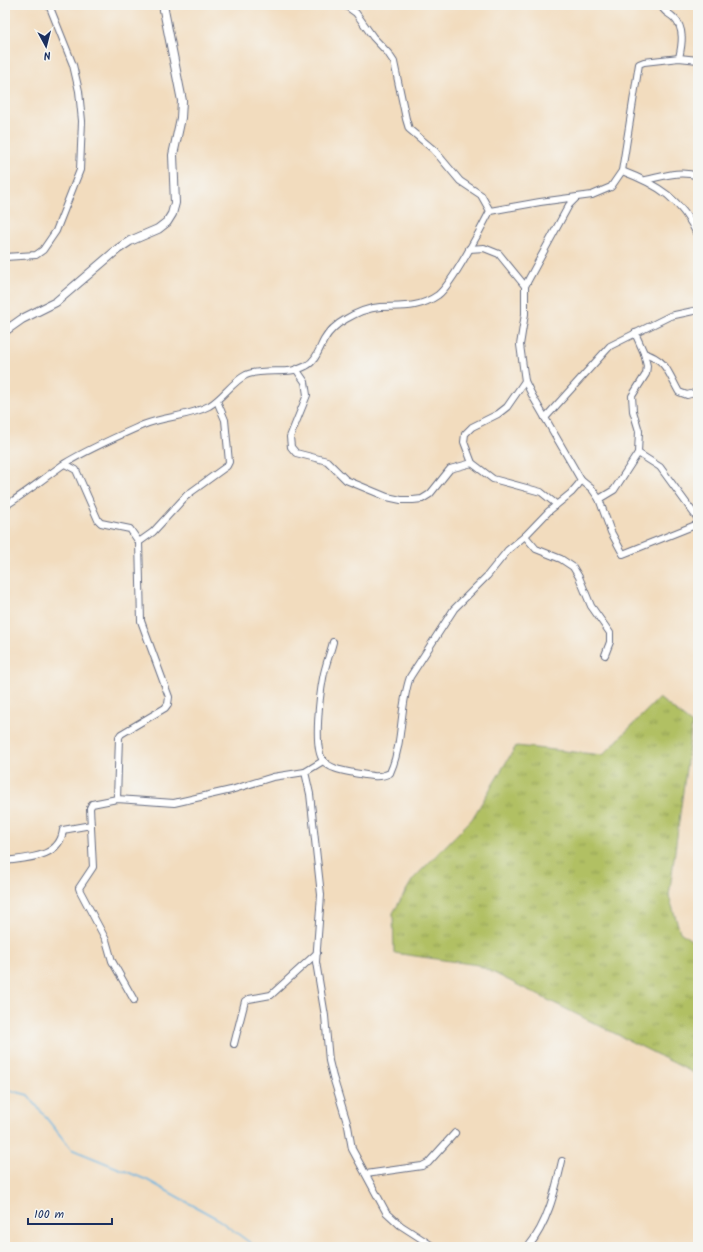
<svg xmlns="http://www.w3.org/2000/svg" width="703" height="1252" font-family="Kalam,sans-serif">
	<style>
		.grass { fill: url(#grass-tufts); stroke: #667860 }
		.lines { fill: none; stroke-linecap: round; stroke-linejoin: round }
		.stream { stroke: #67b3e1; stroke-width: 1.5 }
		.minor-casing { stroke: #666c80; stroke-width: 8 }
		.tertiary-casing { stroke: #666c80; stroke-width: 10 }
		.minor { stroke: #fff; stroke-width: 6 }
		.tertiary { stroke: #fff; stroke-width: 8 }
	</style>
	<defs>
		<pattern id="grass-tufts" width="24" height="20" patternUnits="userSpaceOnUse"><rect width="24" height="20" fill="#b1c063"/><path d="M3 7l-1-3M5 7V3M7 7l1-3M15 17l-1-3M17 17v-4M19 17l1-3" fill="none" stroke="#8f9c55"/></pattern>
	</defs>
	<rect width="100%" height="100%" fill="#f6f6f2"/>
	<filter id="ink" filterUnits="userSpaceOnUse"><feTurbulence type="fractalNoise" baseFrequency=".025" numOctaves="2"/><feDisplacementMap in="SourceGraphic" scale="8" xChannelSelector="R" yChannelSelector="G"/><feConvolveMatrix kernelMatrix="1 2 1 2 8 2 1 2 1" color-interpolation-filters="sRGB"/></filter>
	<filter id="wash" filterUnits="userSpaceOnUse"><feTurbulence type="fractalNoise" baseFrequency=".012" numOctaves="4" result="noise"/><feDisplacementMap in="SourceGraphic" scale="16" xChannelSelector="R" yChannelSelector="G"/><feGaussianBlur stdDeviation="0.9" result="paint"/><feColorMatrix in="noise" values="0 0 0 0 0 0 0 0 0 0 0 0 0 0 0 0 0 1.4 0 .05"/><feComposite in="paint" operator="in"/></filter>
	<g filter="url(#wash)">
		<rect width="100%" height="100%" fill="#f2dcbe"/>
		<polygon class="grass" points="659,698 692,724 669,896 680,932 698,945 698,1075 478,965 394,953 393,913 413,879 472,819 516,746 603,755"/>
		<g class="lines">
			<polyline class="stream" points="5,1089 28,1095 71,1149 147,1180 216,1218 256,1247"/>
		</g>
	</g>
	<g filter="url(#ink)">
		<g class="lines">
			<defs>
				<g id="minor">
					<polyline points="345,5 356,13 373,37 388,53 394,62 406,119 409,129 434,150 460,181 481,195 490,211"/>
					<path d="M661 5C664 13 668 12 674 18 685 28 682 45 679 58"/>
					<path d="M622 171C659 185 681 199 698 236"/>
					<path d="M646 180C664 176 680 170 698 176"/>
					<polyline points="5,257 36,255 43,250 56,231 80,170 82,121 79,91 73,65 49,5"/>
					<polyline points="525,286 569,205 575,199"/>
					<path d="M644 353C667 360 668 373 679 392L687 395 698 392"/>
					<polyline points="296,369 305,382 307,395 290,437 291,447 296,453 327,461 346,480 387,497 401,500 413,500 422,499 430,494 450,469 472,463"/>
					<polyline points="525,381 507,407 498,414 472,427 465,434 464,442 472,463 493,479 541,492 556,504"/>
					<polyline points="545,418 610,346 670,316 698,310"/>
					<polyline points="638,453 660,467 698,519"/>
					<polyline points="65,464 76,470 98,520 101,523 130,529 139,542 141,621 169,697 168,704 165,708 121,734 119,737 117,799"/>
					<polyline points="581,480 592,489 599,499 611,532 623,554 698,524"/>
					<polyline points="599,499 614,490 638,453 639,431 633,411 632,396 646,374 647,366 644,353 635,333"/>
					<path d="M5 506C26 493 44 478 64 464 88 449 116 437 143 425 164 416 188 417 209 406 223 398 232 382 246 375 265 367 288 376 306 366 316 361 319 349 324 340 329 331 337 324 346 319 356 313 368 308 380 307 401 306 418 309 438 295 452 284 481 229 490 211L540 202 592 195 611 187 622 171 639 64 644 62 679 58 698 60"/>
					<polyline points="525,536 536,549 561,559 573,567 579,577 591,606 610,633 610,642 605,655"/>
					<polyline points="139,542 153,532 187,495 227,466 229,462 225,420 217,401"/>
					<path d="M333 642C330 654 325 666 323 678 320 694 313 748 323 760 329 769 344 771 354 773 366 775 379 779 390 773 404 742 399 708 410 677L454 609 487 576 508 550 525 536 549 511 571 493 578 485 581 480 533 397 525 381 520 345 525 314V286L499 254 484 248 469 249"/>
					<polyline points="305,772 310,794 321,895 316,962 325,1016 329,1061 333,1077 348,1126 352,1149 386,1212 400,1225 434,1247"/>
					<path d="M5 861C27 858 60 858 63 830L91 825"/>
					<polyline points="134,1000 112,961 106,940 80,891 79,888 93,867 90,808 92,804 117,799 174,803 231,790 273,777 305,772 323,761"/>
					<polyline points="234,1044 245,1001 249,999 271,995 317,953"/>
					<polyline points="366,1174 422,1166 428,1163 455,1133"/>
					<path d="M528 1247C548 1223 555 1191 562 1161"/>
				</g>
				<polyline id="tertiary" points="5,331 22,319 56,302 118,249 130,241 158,229 167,222 172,214 175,203 173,155 181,118 182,101 163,5"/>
			</defs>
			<use href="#minor" class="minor-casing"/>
			<use href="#tertiary" class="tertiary-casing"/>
			<use href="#minor" class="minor"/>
			<use href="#tertiary" class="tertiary"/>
		</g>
	</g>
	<rect width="703" height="1252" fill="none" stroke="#f6f6f2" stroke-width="20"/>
	<g transform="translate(46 46) rotate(173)" stroke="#f6f6f2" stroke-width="3" paint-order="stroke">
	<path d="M0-3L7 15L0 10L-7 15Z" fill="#1b2f5e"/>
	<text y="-6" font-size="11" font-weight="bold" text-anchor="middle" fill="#1b2f5e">N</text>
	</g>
	<path d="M28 1218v6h84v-6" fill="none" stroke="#1b2f5e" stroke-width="2"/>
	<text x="34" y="1218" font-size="12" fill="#1b2f5e" stroke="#f6f6f2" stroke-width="3" paint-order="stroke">100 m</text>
</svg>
